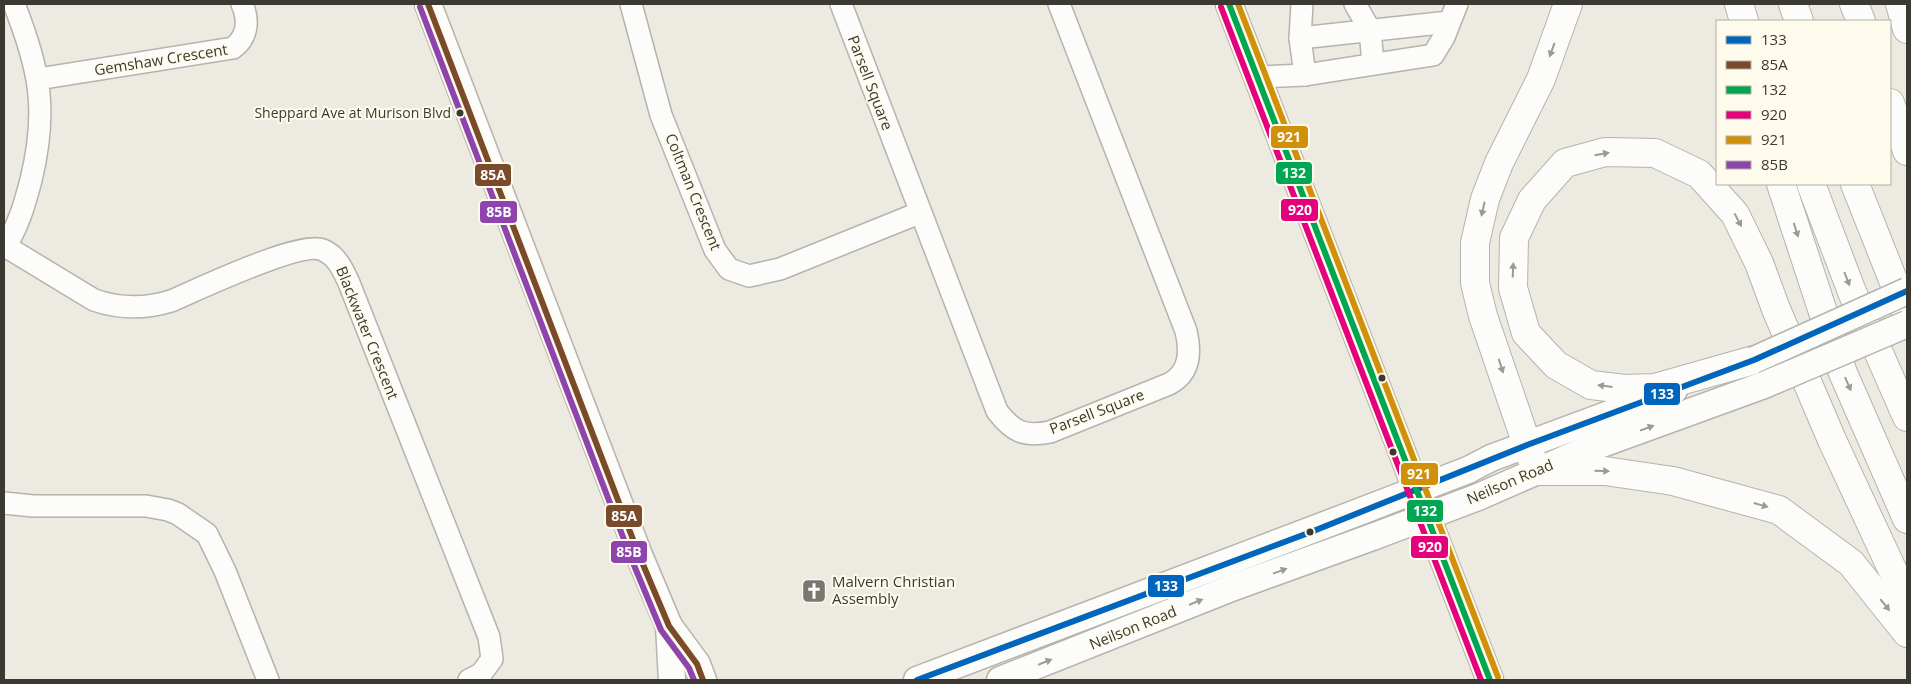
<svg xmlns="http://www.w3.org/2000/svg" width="1911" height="684" font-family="'Open Sans',sans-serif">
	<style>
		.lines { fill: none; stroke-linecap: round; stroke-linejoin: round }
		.minor-casing { stroke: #b5b3ac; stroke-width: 24 }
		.major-casing { stroke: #b5b3ac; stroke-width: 29 }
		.highway-casing { stroke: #b5b3ac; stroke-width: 30 }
		.minor { stroke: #fcfcfa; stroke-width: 21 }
		.major { stroke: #fcfcfa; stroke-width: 26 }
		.highway { stroke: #fcfcfa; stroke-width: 28 }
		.major-bridge-casing { stroke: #b5b3ac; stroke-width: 29; stroke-linecap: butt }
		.major-bridge { stroke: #fcfcfa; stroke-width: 26 }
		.bus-1-casing { stroke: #fffbec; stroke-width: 10 }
		.bus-2-casing { stroke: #fffbec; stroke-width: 10 }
		.bus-3-casing { stroke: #fffbec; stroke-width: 10 }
		.bus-4-casing { stroke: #fffbec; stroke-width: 10 }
		.bus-5-casing { stroke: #fffbec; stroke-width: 10 }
		.bus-6-casing { stroke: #fffbec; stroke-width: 10 }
		.bus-1 { stroke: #0065bd; stroke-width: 6 }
		.bus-2 { stroke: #7a4b2a; stroke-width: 6 }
		.bus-3 { stroke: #00a651; stroke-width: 6 }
		.bus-4 { stroke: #e5007d; stroke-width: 6 }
		.bus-5 { stroke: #d1900a; stroke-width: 6 }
		.bus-6 { stroke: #8e44ad; stroke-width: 6 }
		.oneway { fill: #9c9a96 }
		.bus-dot { fill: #3b3932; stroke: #fffbec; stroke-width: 2 }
		.labels { text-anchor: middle; stroke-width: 4; stroke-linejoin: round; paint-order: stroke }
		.bus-label { font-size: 14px; fill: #3b3932; stroke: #fffbec; text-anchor: end }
		.street-label { font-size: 15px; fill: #3b3932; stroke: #fffbec }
		.poi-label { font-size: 15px; fill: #3b3932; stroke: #fffbec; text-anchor: start }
		.line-badge { stroke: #fffbec; stroke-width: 2 }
		.badge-label { font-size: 14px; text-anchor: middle; font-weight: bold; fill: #fff }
	</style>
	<rect width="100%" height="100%" fill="#edeae1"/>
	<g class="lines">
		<defs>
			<g id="minor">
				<polyline points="631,4 661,115 715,250 729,269 749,276 780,269 919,213"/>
				<path d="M841 4 997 411C1013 432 1024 437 1050 432L1169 384C1190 373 1191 352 1186 331L1059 4"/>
				<polyline points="1302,4 1300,38 1305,75"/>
				<polyline points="1355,4 1370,30 1373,64"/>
				<polyline points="1300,38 1449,22"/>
				<polyline points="1258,77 1305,75 1433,55 1444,37 1457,4"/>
				<path d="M38 79 233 48C248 37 249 20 242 4"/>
				<path d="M5 246 94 300C120 309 145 309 171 301 197 290 301 240 323 250 337 256 343 270 349 283L489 637 492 659 481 674 469 680"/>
				<path d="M4 248C18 228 25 203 31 180 48 110 40 70 14 4"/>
				<polyline points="4,503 33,506 146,506 168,510 178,514 207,534 225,571 268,680"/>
			</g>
			<g id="major">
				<polyline points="428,4 639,555 669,626 697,664 703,680"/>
				<polyline points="1229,4 1490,680"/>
				<polyline points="1468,470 1491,458 1674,390"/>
				<polyline points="1478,497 1588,449 1764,385"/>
				<polyline points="669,626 672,680"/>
				<polyline points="917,680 1364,510"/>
				<polyline points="1000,680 1234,587 1375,536"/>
			</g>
			<g id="highway">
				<polyline points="1568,4 1541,79 1499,163 1485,199 1475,243 1475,283 1483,316 1536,471 1605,471 1673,481 1779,510 1851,563 1907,633"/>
				<polyline points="1739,4 1744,21"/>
				<polyline points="1793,4 1799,21"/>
				<polyline points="1854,4 1861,21"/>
				<polyline points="1900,4 1907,29"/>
				<polyline points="1890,103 1907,151"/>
				<polyline points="1781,184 1843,373 1907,519"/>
				<polyline points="1811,184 1852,292 1907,417"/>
				<polyline points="1855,184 1907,315"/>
				<polyline points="1754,360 1655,388 1625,389 1591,385 1556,365 1526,333 1513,288 1514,238 1532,200 1565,163 1605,152 1655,153 1699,174 1735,214 1759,263 1776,309 1832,440 1892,569 1907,595"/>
			</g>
		</defs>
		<use href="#minor" class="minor-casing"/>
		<use href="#major" class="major-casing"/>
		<use href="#highway" class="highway-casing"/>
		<use href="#minor" class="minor"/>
		<use href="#major" class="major"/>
		<use href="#highway" class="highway"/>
		<defs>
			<g id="major-bridge">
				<polyline points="1754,360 1907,291"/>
				<polyline points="1764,385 1907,324"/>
				<polyline points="1364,510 1468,470"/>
				<polyline points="1375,536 1478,497"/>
			</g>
		</defs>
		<use href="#major-bridge" class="major-bridge-casing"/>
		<use href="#major-bridge" class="major-bridge"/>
		<defs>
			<polyline id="bus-1" points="917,680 1311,532 1527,445 1754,360 1907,291"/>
			<polyline id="bus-2" points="428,4 639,555 669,626 697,664 703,680"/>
			<polyline id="bus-3" points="1229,4 1490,680"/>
			<polyline id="bus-4" points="1221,7 1481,680"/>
			<polyline id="bus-5" points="1238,4 1498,677"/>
			<polyline id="bus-6" points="420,7 631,558 661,630 689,668 694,680"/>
		</defs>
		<use href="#bus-1" class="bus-1-casing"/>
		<use href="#bus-2" class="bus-2-casing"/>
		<use href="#bus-3" class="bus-3-casing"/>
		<use href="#bus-4" class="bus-4-casing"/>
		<use href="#bus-5" class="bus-5-casing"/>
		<use href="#bus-6" class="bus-6-casing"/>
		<use href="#bus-1" class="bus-1"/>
		<use href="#bus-2" class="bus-2"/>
		<use href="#bus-3" class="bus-3"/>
		<use href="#bus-4" class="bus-4"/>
		<use href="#bus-5" class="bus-5"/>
		<use href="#bus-6" class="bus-6"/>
	</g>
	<defs><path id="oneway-solid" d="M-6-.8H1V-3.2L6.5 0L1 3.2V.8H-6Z" transform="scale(1.25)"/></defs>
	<g class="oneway">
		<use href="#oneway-solid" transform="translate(1552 50) rotate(110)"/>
		<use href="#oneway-solid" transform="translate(1602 154) rotate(-10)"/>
		<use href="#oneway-solid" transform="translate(1483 209) rotate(103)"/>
		<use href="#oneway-solid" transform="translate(1738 220) rotate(62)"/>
		<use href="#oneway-solid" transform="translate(1796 230) rotate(72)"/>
		<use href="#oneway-solid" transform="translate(1513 270) rotate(-88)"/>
		<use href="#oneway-solid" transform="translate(1847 279) rotate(69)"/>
		<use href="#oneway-solid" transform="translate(1501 366) rotate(72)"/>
		<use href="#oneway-solid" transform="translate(1848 384) rotate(66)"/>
		<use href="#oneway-solid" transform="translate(1605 386) rotate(-173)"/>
		<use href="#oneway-solid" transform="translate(1647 428) rotate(-20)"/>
		<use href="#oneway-solid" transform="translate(1602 471) rotate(2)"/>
		<use href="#oneway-solid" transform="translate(1761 505) rotate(16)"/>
		<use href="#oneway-solid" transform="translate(1280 571) rotate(-20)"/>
		<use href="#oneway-solid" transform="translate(1196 602) rotate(-22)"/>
		<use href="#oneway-solid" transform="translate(1885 605) rotate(51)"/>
		<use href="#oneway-solid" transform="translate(1045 662) rotate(-22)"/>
	</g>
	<defs>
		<symbol id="church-square" viewBox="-11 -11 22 22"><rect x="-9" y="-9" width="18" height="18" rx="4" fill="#79776f" stroke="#fffbec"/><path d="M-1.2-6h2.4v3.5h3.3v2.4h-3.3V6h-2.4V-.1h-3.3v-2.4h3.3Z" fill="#fff"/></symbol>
	</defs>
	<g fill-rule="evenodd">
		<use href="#church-square" x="800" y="577" width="28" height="28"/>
	</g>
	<g class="bus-dot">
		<circle cx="460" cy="113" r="4.5"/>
		<circle cx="1382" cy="378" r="4.5"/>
		<circle cx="1393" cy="452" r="4.5"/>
		<circle cx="1310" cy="532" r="4.5"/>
	</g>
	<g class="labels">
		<g class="bus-label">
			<text x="451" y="118">Sheppard Ave at Murison Blvd</text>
		</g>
		<g class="street-label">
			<text transform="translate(161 60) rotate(-9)" y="5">Gemshaw Crescent</text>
			<text transform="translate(870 83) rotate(69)" y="5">Parsell Square</text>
			<text transform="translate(693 192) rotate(68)" y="5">Coltman Crescent</text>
			<text transform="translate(367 333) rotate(68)" y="5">Blackwater Crescent</text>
			<text transform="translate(1097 412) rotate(-21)" y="5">Parsell Square</text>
			<text transform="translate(1510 482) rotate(-23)" y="5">Neilson Road</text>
			<text transform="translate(1133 628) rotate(-22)" y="5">Neilson Road</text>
		</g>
		<g class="poi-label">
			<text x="832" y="587">Malvern Christian<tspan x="832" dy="17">Assembly</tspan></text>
		</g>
	</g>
	<g class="line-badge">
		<rect x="1270" y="125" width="39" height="24" rx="5" fill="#d1900a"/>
		<rect x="1275" y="161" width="38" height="24" rx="5" fill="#00a651"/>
		<rect x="474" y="163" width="38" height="24" rx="5" fill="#7a4b2a"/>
		<rect x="1280" y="198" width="39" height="24" rx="5" fill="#e5007d"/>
		<rect x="479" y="200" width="39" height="24" rx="5" fill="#8e44ad"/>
		<rect x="1643" y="382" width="38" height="24" rx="5" fill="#0065bd"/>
		<rect x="1400" y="462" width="39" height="24" rx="5" fill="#d1900a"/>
		<rect x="1406" y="499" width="38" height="24" rx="5" fill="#00a651"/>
		<rect x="605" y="504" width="38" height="24" rx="5" fill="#7a4b2a"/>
		<rect x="1410" y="535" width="39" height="24" rx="5" fill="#e5007d"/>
		<rect x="610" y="540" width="38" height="24" rx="5" fill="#8e44ad"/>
		<rect x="1147" y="574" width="38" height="24" rx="5" fill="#0065bd"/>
	</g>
	<g class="badge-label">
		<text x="1289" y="142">921</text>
		<text x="1294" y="178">132</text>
		<text x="493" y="180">85A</text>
		<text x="1300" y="215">920</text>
		<text x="499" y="217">85B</text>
		<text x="1662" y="399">133</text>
		<text x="1419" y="479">921</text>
		<text x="1425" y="516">132</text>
		<text x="624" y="521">85A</text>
		<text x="1430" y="552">920</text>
		<text x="629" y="557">85B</text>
		<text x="1166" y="591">133</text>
	</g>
	<rect width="1911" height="684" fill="none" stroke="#3b3932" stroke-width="10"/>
	<rect x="1716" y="20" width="175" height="165" fill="#fffbec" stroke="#b1ada2"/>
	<rect x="1726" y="36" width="25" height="8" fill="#0065bd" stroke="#b1ada2"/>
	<text x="1761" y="45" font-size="15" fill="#3b3932">133</text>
	<rect x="1726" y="61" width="25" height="8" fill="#7a4b2a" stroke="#b1ada2"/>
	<text x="1761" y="70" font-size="15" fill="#3b3932">85A</text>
	<rect x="1726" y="86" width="25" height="8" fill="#00a651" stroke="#b1ada2"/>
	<text x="1761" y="95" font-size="15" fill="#3b3932">132</text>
	<rect x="1726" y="111" width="25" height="8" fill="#e5007d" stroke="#b1ada2"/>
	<text x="1761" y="120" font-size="15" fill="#3b3932">920</text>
	<rect x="1726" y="136" width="25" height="8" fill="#d1900a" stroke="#b1ada2"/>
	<text x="1761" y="145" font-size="15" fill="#3b3932">921</text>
	<rect x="1726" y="161" width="25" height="8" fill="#8e44ad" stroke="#b1ada2"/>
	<text x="1761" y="170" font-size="15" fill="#3b3932">85B</text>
</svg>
